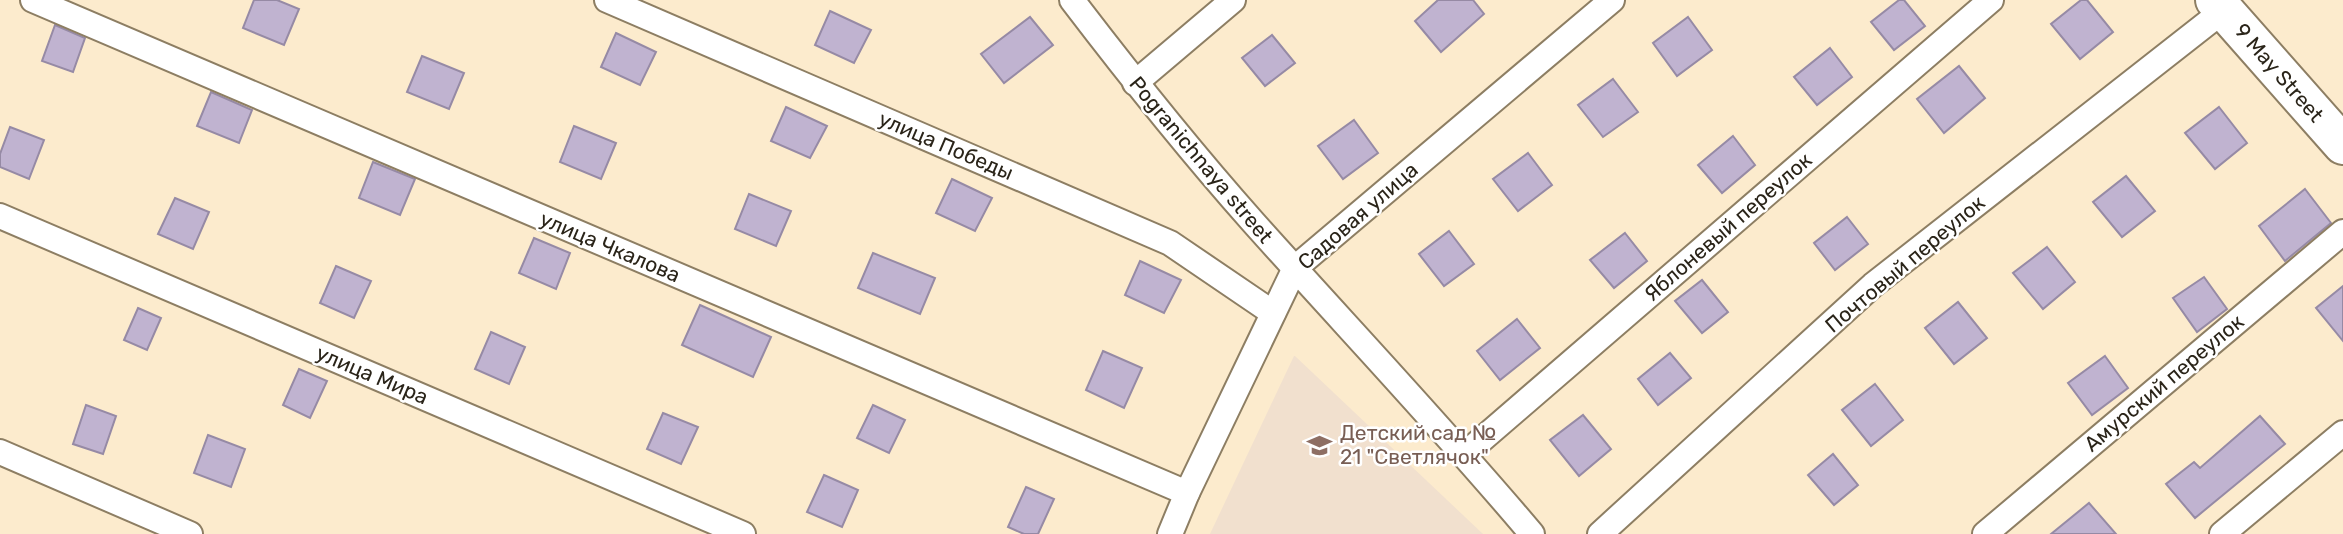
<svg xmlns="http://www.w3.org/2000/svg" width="2343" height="534" font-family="Rubik,sans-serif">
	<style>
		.education { fill: #f1e0ce }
		.building { fill: #c0b3d0; stroke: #968aa5; stroke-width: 2 }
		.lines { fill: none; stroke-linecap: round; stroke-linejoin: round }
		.street-casing { stroke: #8d7e63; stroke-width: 28 }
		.primary-casing { stroke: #8d7e63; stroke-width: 42 }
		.street { stroke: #fff; stroke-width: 24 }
		.primary { stroke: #fff; stroke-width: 38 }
		.labels { text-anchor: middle; stroke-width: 5; stroke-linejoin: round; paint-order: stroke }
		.street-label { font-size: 21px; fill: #2a2419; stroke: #fff }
		.education-label { font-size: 21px; fill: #785e54; stroke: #fff; text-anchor: start }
	</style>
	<rect width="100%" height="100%" fill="#fcebcd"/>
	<polygon class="education" points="1294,356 1295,356 1483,534 1210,534"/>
	<g class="building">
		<polygon points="254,0 277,0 299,9 284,45 243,28"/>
		<polygon points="1438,0 1473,0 1484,14 1441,52 1415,21"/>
		<polygon points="1899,0 1904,0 1925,26 1894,50 1871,22"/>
		<polygon points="2081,0 2087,0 2113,32 2080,59 2051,24"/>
		<polygon points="830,11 871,30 854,63 815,45"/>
		<polygon points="1030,17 1053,45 1004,83 981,54"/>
		<polygon points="1688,17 1712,50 1677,76 1653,43"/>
		<polygon points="55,25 85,38 73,72 42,61"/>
		<polygon points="616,33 656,52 640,85 601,67"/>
		<polygon points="1272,35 1295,63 1265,86 1242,58"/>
		<polygon points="1830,48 1852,77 1817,105 1794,77"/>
		<polygon points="422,56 464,73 449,109 407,92"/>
		<polygon points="1959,66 1985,98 1944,133 1917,99"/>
		<polygon points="1613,79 1638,112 1603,137 1578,105"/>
		<polygon points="211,92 252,110 239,143 197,126"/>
		<polygon points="786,107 827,126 810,158 771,141"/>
		<polygon points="2219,107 2247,143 2215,169 2185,133"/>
		<polygon points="1354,120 1378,153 1343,179 1318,146"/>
		<polygon points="574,126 616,143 601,179 560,162"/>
		<polygon points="10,127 44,140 29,179 0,167 0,154"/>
		<polygon points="1733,136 1755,165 1722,193 1698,165"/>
		<polygon points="1528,153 1552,185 1518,211 1493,179"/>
		<polygon points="373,162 415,179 400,215 359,198"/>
		<polygon points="2126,176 2155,211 2122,237 2093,202"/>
		<polygon points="952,179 992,198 975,231 936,213"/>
		<polygon points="2305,189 2331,223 2285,261 2259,226"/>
		<polygon points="749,194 791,211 776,246 735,229"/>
		<polygon points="175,198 209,212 193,249 158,234"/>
		<polygon points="1847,217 1868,244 1835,270 1814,243"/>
		<polygon points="1449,231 1474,264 1444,286 1419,254"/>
		<polygon points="1625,233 1647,261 1614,288 1590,260"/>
		<polygon points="534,238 570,253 556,289 519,273"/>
		<polygon points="2047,247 2075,282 2043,309 2013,273"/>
		<polygon points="873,253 935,278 920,314 858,288"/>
		<polygon points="1140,261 1181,280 1164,313 1125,295"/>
		<polygon points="336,266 371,281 354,318 320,303"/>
		<polygon points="2204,277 2227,309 2197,332 2173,298"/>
		<polygon points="1702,280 1728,312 1702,333 1675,301"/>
		<polygon points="2343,286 2343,341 2316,308"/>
		<polygon points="1958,302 1987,338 1954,364 1925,328"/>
		<polygon points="700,305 771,337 753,377 682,345"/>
		<polygon points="138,308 161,318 147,350 124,340"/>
		<polygon points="1517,319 1540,348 1500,380 1477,351"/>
		<polygon points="491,332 525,347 509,384 475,369"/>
		<polygon points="1103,351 1142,368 1124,408 1086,390"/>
		<polygon points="1670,353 1691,378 1658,405 1638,379"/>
		<polygon points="2105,356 2128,388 2092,415 2068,383"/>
		<polygon points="299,369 327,381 310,418 283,405"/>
		<polygon points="1875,384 1903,420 1871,446 1842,410"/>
		<polygon points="86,405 116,416 103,454 73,444"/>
		<polygon points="873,405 905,420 889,453 857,438"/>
		<polygon points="663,413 698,427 681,464 647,449"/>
		<polygon points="1583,415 1611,449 1579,476 1550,440"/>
		<polygon points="2260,416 2285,444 2195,518 2166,484 2194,462 2200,468"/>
		<polygon points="208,435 245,449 231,487 194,473"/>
		<polygon points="1833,454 1858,485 1834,505 1808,475"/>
		<polygon points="824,475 858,490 842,527 807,512"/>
		<polygon points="1026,487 1054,499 1038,534 1024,534 1008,527"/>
		<polygon points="2089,503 2116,534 2051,534"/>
	</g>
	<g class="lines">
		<defs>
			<g id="street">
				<polyline points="33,0 1187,493"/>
				<polyline points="607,0 1170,243 1273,313"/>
				<path d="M1072 0C1130 76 1189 150 1253 222 1346 326 1442 427 1532 534"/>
				<polyline points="1135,83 1233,0"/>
				<polyline points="0,216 743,534"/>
				<polyline points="0,452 190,534"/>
				<polyline points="1465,454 1991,0"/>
				<polyline points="1170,534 1187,493 1295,268 1612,0"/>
				<polyline points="1600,534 1873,285 2224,10"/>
				<polyline points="1985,534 2343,232"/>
				<polyline points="2222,534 2343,433"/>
			</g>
			<polyline id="primary" points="2215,0 2343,145"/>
		</defs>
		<use href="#street" class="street-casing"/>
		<use href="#primary" class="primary-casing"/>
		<use href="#street" class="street"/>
		<use href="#primary" class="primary"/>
	</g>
	<defs>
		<symbol id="school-bare" viewBox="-9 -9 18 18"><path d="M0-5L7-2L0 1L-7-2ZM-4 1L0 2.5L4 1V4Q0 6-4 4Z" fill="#8d6e63" stroke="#fff" stroke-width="2.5" paint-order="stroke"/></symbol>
	</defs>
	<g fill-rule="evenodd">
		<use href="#school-bare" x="1302" y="428" width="35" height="35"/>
	</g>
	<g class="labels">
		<g class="street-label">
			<text transform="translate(2279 73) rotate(49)" y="7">9 May Street</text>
			<text transform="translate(946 146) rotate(23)" y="7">улица Победы</text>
			<text transform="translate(1201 160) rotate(50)" y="7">Pogranichnaya street</text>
			<text transform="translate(1358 216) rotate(-41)" y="7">Садовая улица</text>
			<text transform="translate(1728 227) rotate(-41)" y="7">Яблоневый переулок</text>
			<text transform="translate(610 247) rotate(23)" y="7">улица Чкалова</text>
			<text transform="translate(1905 264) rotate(-40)" y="7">Почтовый переулок</text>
			<text transform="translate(372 375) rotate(23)" y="7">улица Мира</text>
			<text transform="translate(2164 383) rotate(-40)" y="7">Амурский переулок</text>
		</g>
		<g class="education-label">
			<text x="1340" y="440">Детский сад №<tspan x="1340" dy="24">21 "Светлячок"</tspan></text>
		</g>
	</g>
</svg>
